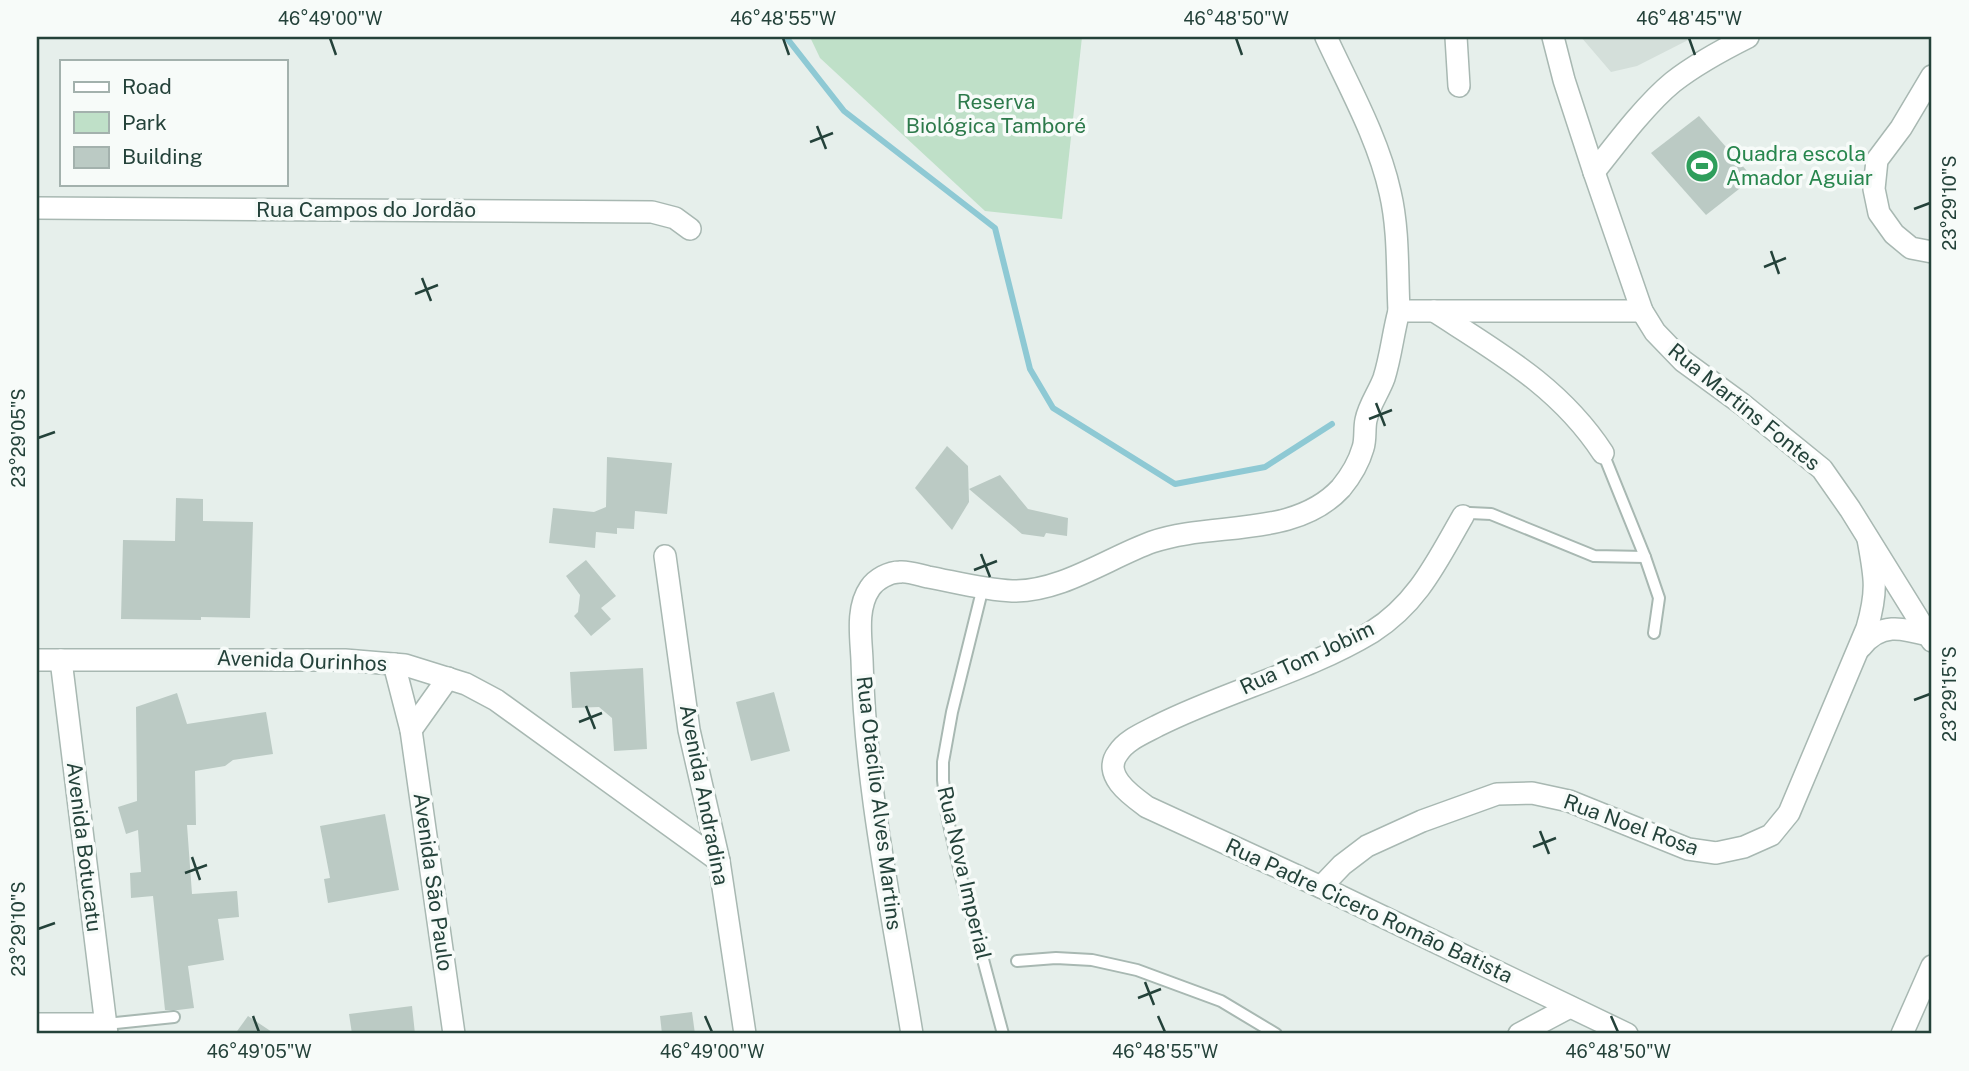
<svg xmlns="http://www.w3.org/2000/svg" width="1969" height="1071" font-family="'Public Sans',sans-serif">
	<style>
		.built { fill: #d4dfda }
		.green { fill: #bfe0c8 }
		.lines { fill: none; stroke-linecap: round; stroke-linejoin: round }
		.stream { stroke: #8ec9d4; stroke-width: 6 }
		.building { fill: #bbcac4 }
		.lane-casing { stroke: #a8b8b2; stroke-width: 14 }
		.street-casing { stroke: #a8b8b2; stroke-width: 24 }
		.lane { stroke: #fff; stroke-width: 10 }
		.street { stroke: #fff; stroke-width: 21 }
		.ticks { fill: none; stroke: #24423a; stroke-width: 2.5 }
		.labels { text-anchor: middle; stroke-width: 7; stroke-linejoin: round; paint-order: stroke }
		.park-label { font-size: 21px; fill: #2d7a4b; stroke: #f7fbf9 }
		.leisure-label { font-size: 21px; fill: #27864d; stroke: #f7fbf9; text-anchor: start }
		.street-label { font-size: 21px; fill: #24423a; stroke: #f7fbf9 }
		.neatline { fill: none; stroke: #24423a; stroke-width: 2.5 }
		.ticks-label { font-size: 18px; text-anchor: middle; fill: #24423a }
	</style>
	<rect width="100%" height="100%" fill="#e6efeb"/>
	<polygon class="built" points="1581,37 1694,37 1637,66 1611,72"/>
	<polygon class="green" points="810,37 1082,37 1062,219 985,211 820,58"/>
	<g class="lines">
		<polyline class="stream" points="786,37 844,111 995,228 1030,369 1053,408 1175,484 1265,467 1332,424"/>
	</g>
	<g class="building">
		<polygon points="1699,116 1753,178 1706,215 1651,153"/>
		<polygon points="947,446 968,466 969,502 952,530 915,488"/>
		<polygon points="607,457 672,463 667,514 635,511 634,529 617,528 617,534 596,532 595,548 549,543 553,508 594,512 606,507"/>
		<polygon points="1000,475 1028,509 1068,518 1067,536 1046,533 1044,537 1022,534 969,489"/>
		<polygon points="176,498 203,499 203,521 253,522 250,618 201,617 201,620 121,619 123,540 175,541"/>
		<polygon points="586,560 616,596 601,608 611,619 591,636 574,616 578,612 580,595 566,576"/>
		<polygon points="643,668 647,749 614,751 612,718 599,707 572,708 570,672"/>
		<polygon points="774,692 790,751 751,761 736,702"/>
		<polygon points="177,693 187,724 266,712 273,754 233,760 225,766 195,771 196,825 187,825 192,894 237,891 239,917 218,919 224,960 188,966 194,1008 178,1010 165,1010 153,896 131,898 130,873 141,872 138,830 126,834 118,807 137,801 136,707"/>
		<polygon points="385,814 399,890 328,903 324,879 330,878 320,826"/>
		<polygon points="412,1006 415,1034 396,1034 395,1031 352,1034 349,1014"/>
		<polygon points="692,1012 695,1034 662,1034 660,1016"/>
		<polygon points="248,1016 275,1034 235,1034"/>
	</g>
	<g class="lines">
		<defs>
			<g id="lane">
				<polyline points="1603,453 1645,557 1659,598 1654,633"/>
				<polyline points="1463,516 1470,513 1491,514 1594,556 1645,557"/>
				<polyline points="983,587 952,712 943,762 943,780 947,816 962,881 1003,1034"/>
				<polyline points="1017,961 1056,958 1092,960 1137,970 1221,1001 1276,1034"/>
				<polyline points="106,1024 174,1017"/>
			</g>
			<g id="street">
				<path d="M1326 37C1349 87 1378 138 1390 192 1399 230 1397 271 1399 311"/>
				<polyline points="1456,37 1459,86"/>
				<polyline points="1553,37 1564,80 1594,172 1642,311 1655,332 1683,361 1742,404 1822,469 1850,509 1932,641"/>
				<polyline points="1932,76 1901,128 1877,160 1874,189 1879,213 1894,234 1911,248 1932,252"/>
				<path d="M1594 172C1616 144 1646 104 1673 82 1696 64 1722 50 1748 37"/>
				<polyline points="37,208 652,212 675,218 690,229"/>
				<path d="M1434 311C1499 353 1560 387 1603 453"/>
				<path d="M1463 516C1437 561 1418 603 1372 632 1306 672 1226 691 1157 726 1144 733 1126 740 1118 753 1101 775 1132 796 1147 807L1321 887 1627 1034"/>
				<polyline points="665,556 689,730 719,861 745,1034"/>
				<path d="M1861 647C1880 622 1902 628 1928 635"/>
				<polyline points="37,660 345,660 405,665 466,684 496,700 719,861"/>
				<polyline points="61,660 107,1034"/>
				<polyline points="394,664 411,730 454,1034"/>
				<polyline points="411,730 448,678"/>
				<path d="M1321 887 1342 865 1367 846 1422 821 1497 794 1532 793 1569 801 1688 849 1716 853 1744 847 1771 835 1789 813 1867 628C1878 590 1875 577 1868 539"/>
				<polyline points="37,1024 106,1024"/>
				<path d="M912 1034C892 910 865 786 862 660 861 637 856 608 870 588 876 579 889 572 900 572 908 571 919 575 928 577 955 582 984 590 1012 591 1061 592 1108 558 1152 542 1212 521 1294 539 1341 488 1350 477 1359 462 1363 448 1366 439 1364 429 1366 420 1369 405 1379 392 1384 378 1391 356 1393 333 1399 311H1642"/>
				<polyline points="1519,1034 1570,1007"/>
				<polyline points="1902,1034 1932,966"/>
			</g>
		</defs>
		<use href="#lane" class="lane-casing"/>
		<use href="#street" class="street-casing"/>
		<use href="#lane" class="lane"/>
		<use href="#street" class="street"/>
	</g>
	<path class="ticks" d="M330 38 336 55M783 38 789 55M1236 38 1242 55M1689 38 1695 55M817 126 826 149M810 142 833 133M1914 209 1930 203M1771 251 1779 274M1764 267 1786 258M422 278 431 301M415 294 438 285M1376 403 1385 426M1369 419 1392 410M38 438 55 432M981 554 990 577M974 570 997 561M1914 700 1930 694M586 706 595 729M579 722 602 713M1540 831 1549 854M1533 847 1556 838M192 857 200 880M185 873 207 865M38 929 55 923M1145 982 1154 1005M1138 998 1161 989M253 1016 259 1032M705 1016 712 1032M1158 1016 1165 1032M1611 1016 1618 1032"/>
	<defs>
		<symbol id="stadium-disc" viewBox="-11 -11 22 22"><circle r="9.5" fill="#2e9e5b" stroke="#f7fbf9"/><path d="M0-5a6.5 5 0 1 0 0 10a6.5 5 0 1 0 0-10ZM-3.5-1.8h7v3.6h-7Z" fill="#fff"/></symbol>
	</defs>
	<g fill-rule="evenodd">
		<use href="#stadium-disc" x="1683" y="147" width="38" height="38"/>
	</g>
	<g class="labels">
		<g class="park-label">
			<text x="996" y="109">Reserva<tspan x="996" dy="24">Biológica Tamboré</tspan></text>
		</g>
		<g class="leisure-label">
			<text x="1726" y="161">Quadra escola<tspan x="1726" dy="24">Amador Aguiar</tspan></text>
		</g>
		<g class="street-label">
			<text x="366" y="217">Rua Campos do Jordão</text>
			<text transform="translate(1744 407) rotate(39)" y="7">Rua Martins Fontes</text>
			<text transform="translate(1307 658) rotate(-25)" y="7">Rua Tom Jobim</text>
			<text transform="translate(302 661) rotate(2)" y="7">Avenida Ourinhos</text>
			<text transform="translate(704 795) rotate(79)" y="7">Avenida Andradina</text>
			<text transform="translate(879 803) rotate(83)" y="7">Rua Otacílio Alves Martins</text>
			<text transform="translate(1631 825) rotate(20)" y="7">Rua Noel Rosa</text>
			<text transform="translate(84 847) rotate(83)" y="7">Avenida Botucatu</text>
			<text transform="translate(964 873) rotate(77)" y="7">Rua Nova Imperial</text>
			<text transform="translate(433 882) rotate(82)" y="7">Avenida São Paulo</text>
			<text transform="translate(1369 911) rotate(25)" y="7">Rua Padre Cicero Romão Batista</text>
		</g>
	</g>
	<rect width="1969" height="1071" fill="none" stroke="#f7fbf9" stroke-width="77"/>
	<rect x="60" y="60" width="228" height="126" fill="#f7fbf9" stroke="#a3b1ad" stroke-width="2"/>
	<rect x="74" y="82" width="35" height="10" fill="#ffffff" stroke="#a3b1ad" stroke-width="2"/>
	<text x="122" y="94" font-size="21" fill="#24423a">Road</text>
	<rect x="74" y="112" width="35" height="21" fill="#bfe0c8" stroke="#a3b1ad" stroke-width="2"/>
	<text x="122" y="130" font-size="21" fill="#24423a">Park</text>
	<rect x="74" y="147" width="35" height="21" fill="#bbcac4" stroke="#a3b1ad" stroke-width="2"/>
	<text x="122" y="164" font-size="21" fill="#24423a">Building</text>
	<rect x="38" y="38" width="1892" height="994" class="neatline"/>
	<g class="ticks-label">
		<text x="330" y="25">46°49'00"W</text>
		<text x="783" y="25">46°48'55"W</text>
		<text x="1236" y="25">46°48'50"W</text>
		<text x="1689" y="25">46°48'45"W</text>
		<text transform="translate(1950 203) rotate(-90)" y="6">23°29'10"S</text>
		<text transform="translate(19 438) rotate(-90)" y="6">23°29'05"S</text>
		<text transform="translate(1950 694) rotate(-90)" y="6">23°29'15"S</text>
		<text transform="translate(19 929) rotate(-90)" y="6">23°29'10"S</text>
		<text x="259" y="1058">46°49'05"W</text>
		<text x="712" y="1058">46°49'00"W</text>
		<text x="1165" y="1058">46°48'55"W</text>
		<text x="1618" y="1058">46°48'50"W</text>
	</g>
</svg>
